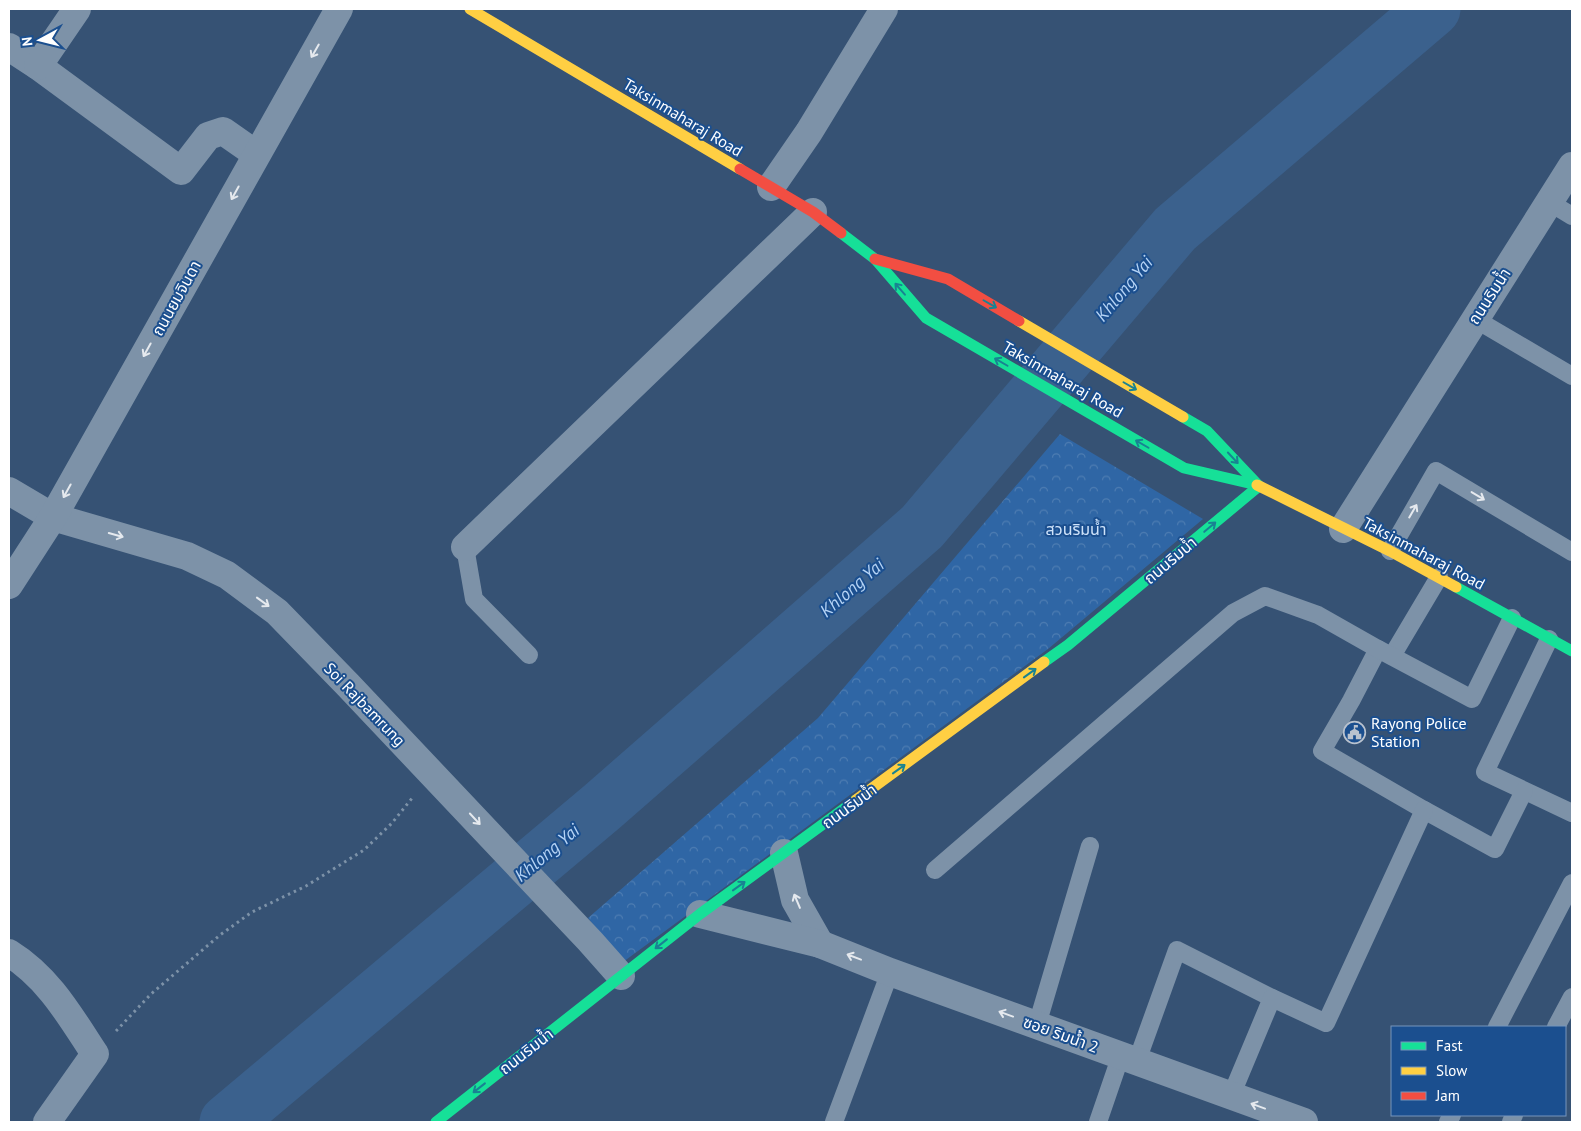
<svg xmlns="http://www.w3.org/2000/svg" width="1581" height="1131" font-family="'PT Sans','Noto Sans Thai',sans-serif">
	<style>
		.park { fill: url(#park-crowns) }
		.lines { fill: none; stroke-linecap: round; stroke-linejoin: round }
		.river { stroke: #3b618d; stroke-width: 55 }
		.path { stroke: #7d92a8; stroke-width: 3; stroke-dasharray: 2.5 4; stroke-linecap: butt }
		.lane { stroke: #7d92a8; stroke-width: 18 }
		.street { stroke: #7d92a8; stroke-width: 28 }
		.fast { stroke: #16e098; stroke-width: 11 }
		.slow { stroke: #ffcf43; stroke-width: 11 }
		.jam { stroke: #f24e42; stroke-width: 11 }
		.oneway { stroke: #e5e9ee }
		.oneway2 { stroke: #198292 }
		.labels { text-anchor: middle; stroke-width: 4; stroke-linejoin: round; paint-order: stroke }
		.street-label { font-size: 16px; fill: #fff; stroke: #1b4f8f }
		.park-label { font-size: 16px; fill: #cfe3fa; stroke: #1b4f8f }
		.poi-label { font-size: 16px; fill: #fff; stroke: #1b4f8f; text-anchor: start }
		.water-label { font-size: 18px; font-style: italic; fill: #b5d3f5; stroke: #1b4f8f }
	</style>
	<defs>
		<pattern id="park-crowns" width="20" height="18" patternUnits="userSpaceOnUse" patternTransform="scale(1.25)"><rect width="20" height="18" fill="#2f66a5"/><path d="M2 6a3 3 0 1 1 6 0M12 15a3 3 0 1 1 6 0" fill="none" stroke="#4e7db2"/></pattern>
	</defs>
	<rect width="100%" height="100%" fill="#365274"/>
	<polygon class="park" points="1060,434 1203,519 1048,649 623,962 588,918 818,718"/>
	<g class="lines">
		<polyline class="river" points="227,1122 603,806 922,527 1175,229 1433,9"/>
		<polyline class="path" points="116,1031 151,994 220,935 252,912 306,886 364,850 392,823 413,797"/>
		<g class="lane">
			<polyline points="1549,202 1572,216"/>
			<polyline points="1475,319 1572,376"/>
			<polyline points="465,547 474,599 529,655"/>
			<polyline points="1390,551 1436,471 1572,552"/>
			<polyline points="1549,639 1485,772 1572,813"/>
			<polyline points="1378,649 1351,701 1322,751 1424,810 1495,849 1524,791"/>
			<polyline points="1392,656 1439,577"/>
			<polyline points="935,870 1233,613 1265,596 1318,615 1378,649 1472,699 1512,618"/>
			<polyline points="1037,1025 1090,846"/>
			<polyline points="1497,1027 1572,883"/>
			<polyline points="1556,1027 1572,997"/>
			<polyline points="1137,1061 1177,950 1272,998"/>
			<polyline points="1231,1096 1272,998 1326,1023 1424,810"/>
			<polyline points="834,1122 890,972"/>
			<polyline points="1098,1122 1121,1055"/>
			<polyline points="1448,1122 1452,1115"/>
			<polyline points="1511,1122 1514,1115"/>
		</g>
		<g class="street">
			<polyline points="9,47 38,66 181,171 208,136 223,131 256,154"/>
			<polyline points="38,66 77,9"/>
			<polyline points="771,187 809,132 884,9"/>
			<polyline points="9,491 53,517 187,556 227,575 277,612 348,685 590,941 621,976"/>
			<polyline points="1343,529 1572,166"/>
			<polyline points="465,547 813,212"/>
			<polyline points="9,585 53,517 339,9"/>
			<polyline points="784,853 795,900 820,944"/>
			<polyline points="700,914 820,944 890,972 1304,1122"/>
			<path d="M9 953C49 978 70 1016 95 1054L47 1122"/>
		</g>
		<g class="fast">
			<polyline points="841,233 875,259 926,318 1184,468 1257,485"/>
			<polyline points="1183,417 1207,431 1259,486"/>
			<polyline points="1456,587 1572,651"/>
			<polyline points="1044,662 1068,645 1259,486"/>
			<polyline points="436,1122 700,914 856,800"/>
		</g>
		<g class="slow">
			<polyline points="470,9 740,169"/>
			<polyline points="1019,321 1183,417"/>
			<polyline points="1257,485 1390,551 1456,587"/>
			<polyline points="856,800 1044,662"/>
		</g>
		<g class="jam">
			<polyline points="740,169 813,212 841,233"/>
			<polyline points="875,259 948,279 1019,321"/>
		</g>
	</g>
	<defs><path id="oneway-shaft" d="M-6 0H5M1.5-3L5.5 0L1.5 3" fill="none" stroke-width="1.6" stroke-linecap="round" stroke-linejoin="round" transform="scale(1.25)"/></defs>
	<g class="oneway">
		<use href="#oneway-shaft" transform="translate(315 51) rotate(120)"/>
		<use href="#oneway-shaft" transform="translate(235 193) rotate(119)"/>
		<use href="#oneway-shaft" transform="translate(147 350) rotate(119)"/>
		<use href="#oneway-shaft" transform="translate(67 491) rotate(119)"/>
		<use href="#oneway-shaft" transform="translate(1478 496) rotate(31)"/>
		<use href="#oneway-shaft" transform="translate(1413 511) rotate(-60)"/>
		<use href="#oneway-shaft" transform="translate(116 535) rotate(16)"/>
		<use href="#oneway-shaft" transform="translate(263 602) rotate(36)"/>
		<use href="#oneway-shaft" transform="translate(475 819) rotate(47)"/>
		<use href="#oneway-shaft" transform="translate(797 901) rotate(-113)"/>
		<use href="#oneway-shaft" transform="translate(854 957) rotate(-159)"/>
		<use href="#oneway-shaft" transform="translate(1006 1014) rotate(-160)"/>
		<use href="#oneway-shaft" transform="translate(1258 1106) rotate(-160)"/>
	</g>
	<g class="oneway2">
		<use href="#oneway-shaft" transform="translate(900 289) rotate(-131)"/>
		<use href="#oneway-shaft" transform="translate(990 304) rotate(30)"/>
		<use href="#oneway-shaft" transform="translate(1001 362) rotate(-150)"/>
		<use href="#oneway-shaft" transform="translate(1130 386) rotate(30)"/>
		<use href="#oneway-shaft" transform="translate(1142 444) rotate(-150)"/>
		<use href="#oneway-shaft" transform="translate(1233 458) rotate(47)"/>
		<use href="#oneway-shaft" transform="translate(1210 527) rotate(-40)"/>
		<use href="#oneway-shaft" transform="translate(1030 673) rotate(-36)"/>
		<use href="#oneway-shaft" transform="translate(899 769) rotate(-36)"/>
		<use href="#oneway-shaft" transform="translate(739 886) rotate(-36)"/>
		<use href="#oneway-shaft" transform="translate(661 944) rotate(142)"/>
		<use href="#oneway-shaft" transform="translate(479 1088) rotate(142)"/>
	</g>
	<defs>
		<symbol id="civic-ring" viewBox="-11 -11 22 22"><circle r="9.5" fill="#1b4f8f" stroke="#b9c2ce" stroke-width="1.5"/><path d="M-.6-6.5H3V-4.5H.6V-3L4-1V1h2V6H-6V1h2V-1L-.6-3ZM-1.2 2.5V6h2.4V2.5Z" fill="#b9c2ce"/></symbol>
	</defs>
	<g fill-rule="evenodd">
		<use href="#civic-ring" x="1342" y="720" width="25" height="25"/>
	</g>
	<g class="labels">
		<g class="street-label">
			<text transform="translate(683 117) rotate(31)" y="6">Taksinmaharaj Road</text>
			<text transform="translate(1489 296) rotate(-57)" y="6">ถนนริมน้ำ</text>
			<text transform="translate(176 298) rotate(-61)" y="6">ถนนยมจินดา</text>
			<text transform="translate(1063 379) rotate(30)" y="6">Taksinmaharaj Road</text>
			<text transform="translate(1424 553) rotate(28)" y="6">Taksinmaharaj Road</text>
			<text transform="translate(1170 560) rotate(-40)" y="6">ถนนริมน้ำ</text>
			<text transform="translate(365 704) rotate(46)" y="6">Soi Rajbamrung</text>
			<text transform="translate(849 806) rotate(-36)" y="6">ถนนริมน้ำ</text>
			<text transform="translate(1061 1034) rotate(20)" y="6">ซอย ริมน้ำ 2</text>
			<text transform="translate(526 1051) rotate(-38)" y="6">ถนนริมน้ำ</text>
		</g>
		<g class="park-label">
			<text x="1076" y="535">สวนริมน้ำ</text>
		</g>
		<g class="poi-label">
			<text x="1371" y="729">Rayong Police<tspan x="1371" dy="18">Station</tspan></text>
		</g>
		<g class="water-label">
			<text transform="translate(1124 289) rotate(-50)" y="6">Khlong Yai</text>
			<text transform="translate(852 588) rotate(-41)" y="6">Khlong Yai</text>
			<text transform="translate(547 853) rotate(-40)" y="6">Khlong Yai</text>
		</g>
	</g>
	<rect width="1581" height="1131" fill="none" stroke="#ffffff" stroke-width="20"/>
	<rect x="1391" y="1026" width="175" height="90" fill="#1b4f8f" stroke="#7695bc"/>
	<rect x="1401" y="1042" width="25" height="8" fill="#16e098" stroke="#7695bc"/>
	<text x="1436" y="1051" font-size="15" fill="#ffffff">Fast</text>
	<rect x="1401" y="1067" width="25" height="8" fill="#ffcf43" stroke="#7695bc"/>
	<text x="1436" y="1076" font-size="15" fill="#ffffff">Slow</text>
	<rect x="1401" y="1092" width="25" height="8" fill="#f24e42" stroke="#7695bc"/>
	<text x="1436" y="1101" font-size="15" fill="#ffffff">Jam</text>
	<g transform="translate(40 40) rotate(263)" stroke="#1b4f8f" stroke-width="4" paint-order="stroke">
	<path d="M0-4L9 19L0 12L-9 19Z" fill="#ffffff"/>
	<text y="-8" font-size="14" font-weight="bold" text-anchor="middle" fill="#ffffff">N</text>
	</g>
</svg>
